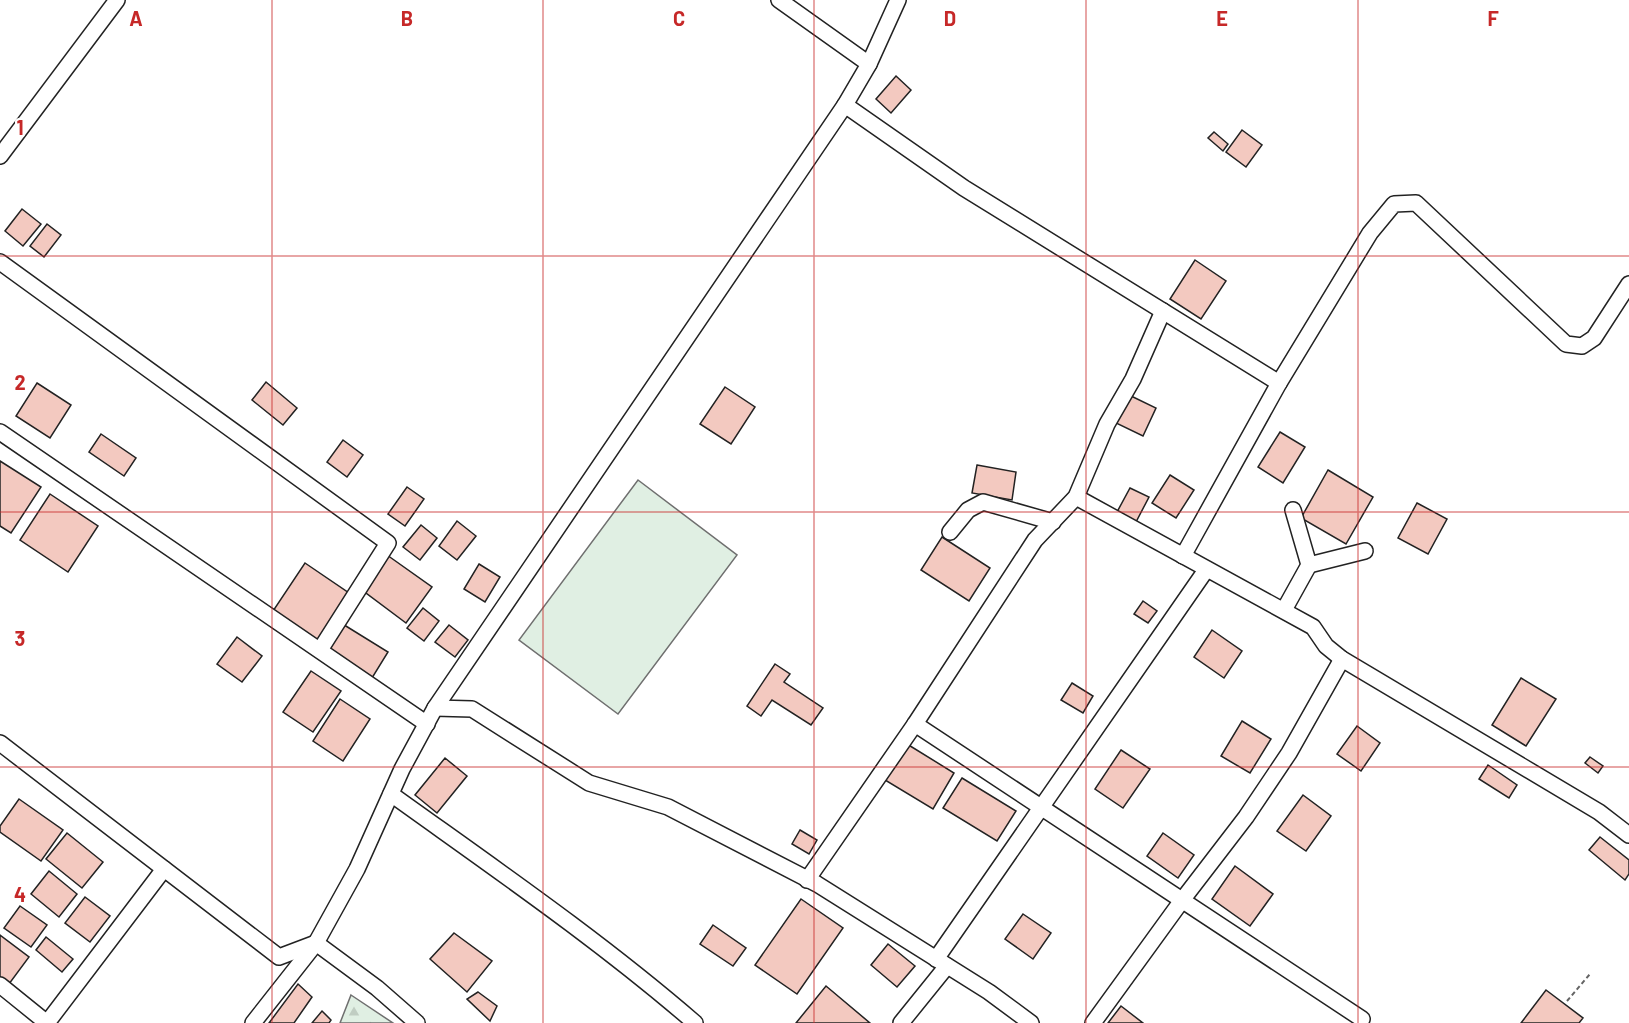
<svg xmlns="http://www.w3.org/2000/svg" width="1629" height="1023" font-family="Barlow,sans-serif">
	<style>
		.forest { fill: url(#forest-firs); stroke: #6f6f6f; stroke-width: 1.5 }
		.garden { fill: #e0efe3; stroke: #6f6f6f; stroke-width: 1.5 }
		.building { fill: #f3c9c0; stroke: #222; stroke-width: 1.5 }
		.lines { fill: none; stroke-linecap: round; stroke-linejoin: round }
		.minor-casing { stroke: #222; stroke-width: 18 }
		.path { stroke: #646464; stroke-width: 2; stroke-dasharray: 4.5 3; stroke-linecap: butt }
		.minor { stroke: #fff; stroke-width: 15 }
		.grid { fill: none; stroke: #c62828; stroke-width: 1.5; stroke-opacity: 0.55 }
		.grid-label { font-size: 20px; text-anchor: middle; font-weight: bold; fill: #c62828; stroke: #fff; stroke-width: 4.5; stroke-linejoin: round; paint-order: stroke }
	</style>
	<defs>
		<pattern id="forest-firs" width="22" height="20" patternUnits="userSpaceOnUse" patternTransform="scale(1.5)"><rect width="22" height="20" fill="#e0efe3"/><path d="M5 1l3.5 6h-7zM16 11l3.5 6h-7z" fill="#c0cdc2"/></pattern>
	</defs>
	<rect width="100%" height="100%" fill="#fff"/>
	<polygon class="forest" points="351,995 393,1023 340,1023"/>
	<polygon class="garden" points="638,480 737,555 618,714 519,640"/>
	<g class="building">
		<polygon points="896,76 911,90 891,113 876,99"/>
		<polygon points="1242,130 1262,145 1246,167 1226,152"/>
		<polygon points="1214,132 1228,144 1223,151 1208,138"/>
		<polygon points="22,209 41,224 23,246 5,231"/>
		<polygon points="47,224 61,235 44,257 30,246"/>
		<polygon points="1195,260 1226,281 1201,319 1170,299"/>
		<polygon points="266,382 297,408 283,425 252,400"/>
		<polygon points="37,383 71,405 50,438 16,416"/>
		<polygon points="725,387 755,407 731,444 700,424"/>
		<polygon points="1129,395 1156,408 1143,436 1116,423"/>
		<polygon points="1280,432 1305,447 1283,483 1258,467"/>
		<polygon points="101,434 136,458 124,476 89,452"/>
		<polygon points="343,440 363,455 347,477 327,462"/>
		<polygon points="0,461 41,487 11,533 0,526"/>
		<polygon points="977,465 1016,472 1012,500 972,493"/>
		<polygon points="1328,470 1373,497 1346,544 1301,518"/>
		<polygon points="1170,475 1194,490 1176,518 1152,503"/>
		<polygon points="407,487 424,499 405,526 388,514"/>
		<polygon points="1130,488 1149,497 1136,522 1117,512"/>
		<polygon points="50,494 98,526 68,572 20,540"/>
		<polygon points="1417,503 1447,519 1428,554 1398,538"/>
		<polygon points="457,521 476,536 457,560 439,546"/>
		<polygon points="421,525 437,538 420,560 403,547"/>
		<polygon points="942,537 990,568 969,601 921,570"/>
		<polygon points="387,555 432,587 406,623 362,590"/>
		<polygon points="305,563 349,593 317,641 273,611"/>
		<polygon points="479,564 500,577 485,602 464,589"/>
		<polygon points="1143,601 1157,611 1148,623 1134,614"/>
		<polygon points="423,608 439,621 424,641 407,628"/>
		<polygon points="341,623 388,652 372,678 325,649"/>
		<polygon points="449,625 468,640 455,657 435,642"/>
		<polygon points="1212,630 1242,651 1224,678 1194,657"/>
		<polygon points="237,637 262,656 242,682 217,664"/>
		<polygon points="775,664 790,674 784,682 823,708 811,725 772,700 761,716 747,706"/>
		<polygon points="311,671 341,691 313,732 283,712"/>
		<polygon points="1521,678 1556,699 1526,746 1492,725"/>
		<polygon points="1072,683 1093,696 1083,713 1061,700"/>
		<polygon points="340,699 370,719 343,761 313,741"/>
		<polygon points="1242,721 1271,739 1250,773 1221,756"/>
		<polygon points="1357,726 1380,743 1361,771 1337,754"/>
		<polygon points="907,744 954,773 933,809 885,780"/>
		<polygon points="1121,750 1150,769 1123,808 1095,789"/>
		<polygon points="1590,757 1603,766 1598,773 1585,763"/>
		<polygon points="445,758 467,776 437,813 415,795"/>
		<polygon points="1488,765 1517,785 1509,798 1479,779"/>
		<polygon points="962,778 1016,811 997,841 943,808"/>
		<polygon points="1303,795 1331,816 1306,851 1277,831"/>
		<polygon points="19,799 63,830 41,861 0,832 0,826"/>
		<polygon points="800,830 817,840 809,854 792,844"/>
		<polygon points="67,833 103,862 82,888 46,859"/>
		<polygon points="1163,833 1194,855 1178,878 1147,856"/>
		<polygon points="1600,837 1629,860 1629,874 1625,880 1589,850"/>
		<polygon points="1235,866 1273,894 1250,926 1212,899"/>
		<polygon points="49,871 77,894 59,917 31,894"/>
		<polygon points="85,897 110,916 90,942 65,923"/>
		<polygon points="801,899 843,928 797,994 755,965"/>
		<polygon points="20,906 47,925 31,947 4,928"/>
		<polygon points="1023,914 1051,933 1033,959 1005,939"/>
		<polygon points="713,925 746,948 733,966 700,944"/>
		<polygon points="454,933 492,961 467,992 430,959"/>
		<polygon points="0,935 29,957 9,984 0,977"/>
		<polygon points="46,937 73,959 62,972 36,950"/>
		<polygon points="888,944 915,966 897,987 871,965"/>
		<polygon points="298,984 312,997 294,1023 269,1023"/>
		<polygon points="826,986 870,1023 796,1023"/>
		<polygon points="1546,990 1583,1018 1579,1023 1521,1023"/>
		<polygon points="478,992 497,1006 490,1021 467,999"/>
		<polygon points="1121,1006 1143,1023 1108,1023"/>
		<polygon points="322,1011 331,1020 329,1023 312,1023"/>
	</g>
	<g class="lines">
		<defs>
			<g id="minor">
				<polyline points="869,64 898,0"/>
				<polyline points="845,105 964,188 1279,383 1183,556"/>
				<polyline points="0,156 117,0"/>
				<polyline points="0,262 388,543 320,650"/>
				<polyline points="1279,383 1370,233 1394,204 1416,203 1566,344 1582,346 1594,338 1629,284"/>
				<polyline points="0,432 427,724"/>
				<polyline points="1076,497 1313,627 1326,646 1342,659 1599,812 1629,835"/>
				<polyline points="950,532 968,510 983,502 1053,522"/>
				<polyline points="1309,565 1365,551"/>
				<polyline points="1284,610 1309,565 1293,510"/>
				<polyline points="435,708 472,709 589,783 668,807 817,884 989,992 1031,1023"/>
				<polyline points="915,724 1362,1019"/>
				<polyline points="0,743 279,957 316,943"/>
				<path d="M391 794C494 868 599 940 695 1023"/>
				<polyline points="807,880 915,724 1035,540 1076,497 1107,424 1133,379 1163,311"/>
				<polyline points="316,943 377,988 417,1023"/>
				<polyline points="936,959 1206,570"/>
				<polyline points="0,985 47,1023"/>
				<polyline points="47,1023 164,869"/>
				<polyline points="253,1023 316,943 357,869 402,769 435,708 845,105 869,64 779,0"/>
				<polyline points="901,1023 947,966"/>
				<polyline points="1093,1023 1183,899 1246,817 1289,753 1342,659"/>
			</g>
		</defs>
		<use href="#minor" class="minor-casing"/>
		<polyline class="path" points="1567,1001 1590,974"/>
		<use href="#minor" class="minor"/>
	</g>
	<path class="grid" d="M272 0V1023M543 0V1023M814 0V1023M1086 0V1023M1358 0V1023M0 256H1629M0 512H1629M0 767H1629"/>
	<g class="grid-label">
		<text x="136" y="26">A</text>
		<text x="407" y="26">B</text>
		<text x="679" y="26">C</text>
		<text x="950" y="26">D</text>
		<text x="1222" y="26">E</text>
		<text x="1493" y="26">F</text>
		<text x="20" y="135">1</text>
		<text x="20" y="390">2</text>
		<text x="20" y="646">3</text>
		<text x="20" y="902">4</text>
	</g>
</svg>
